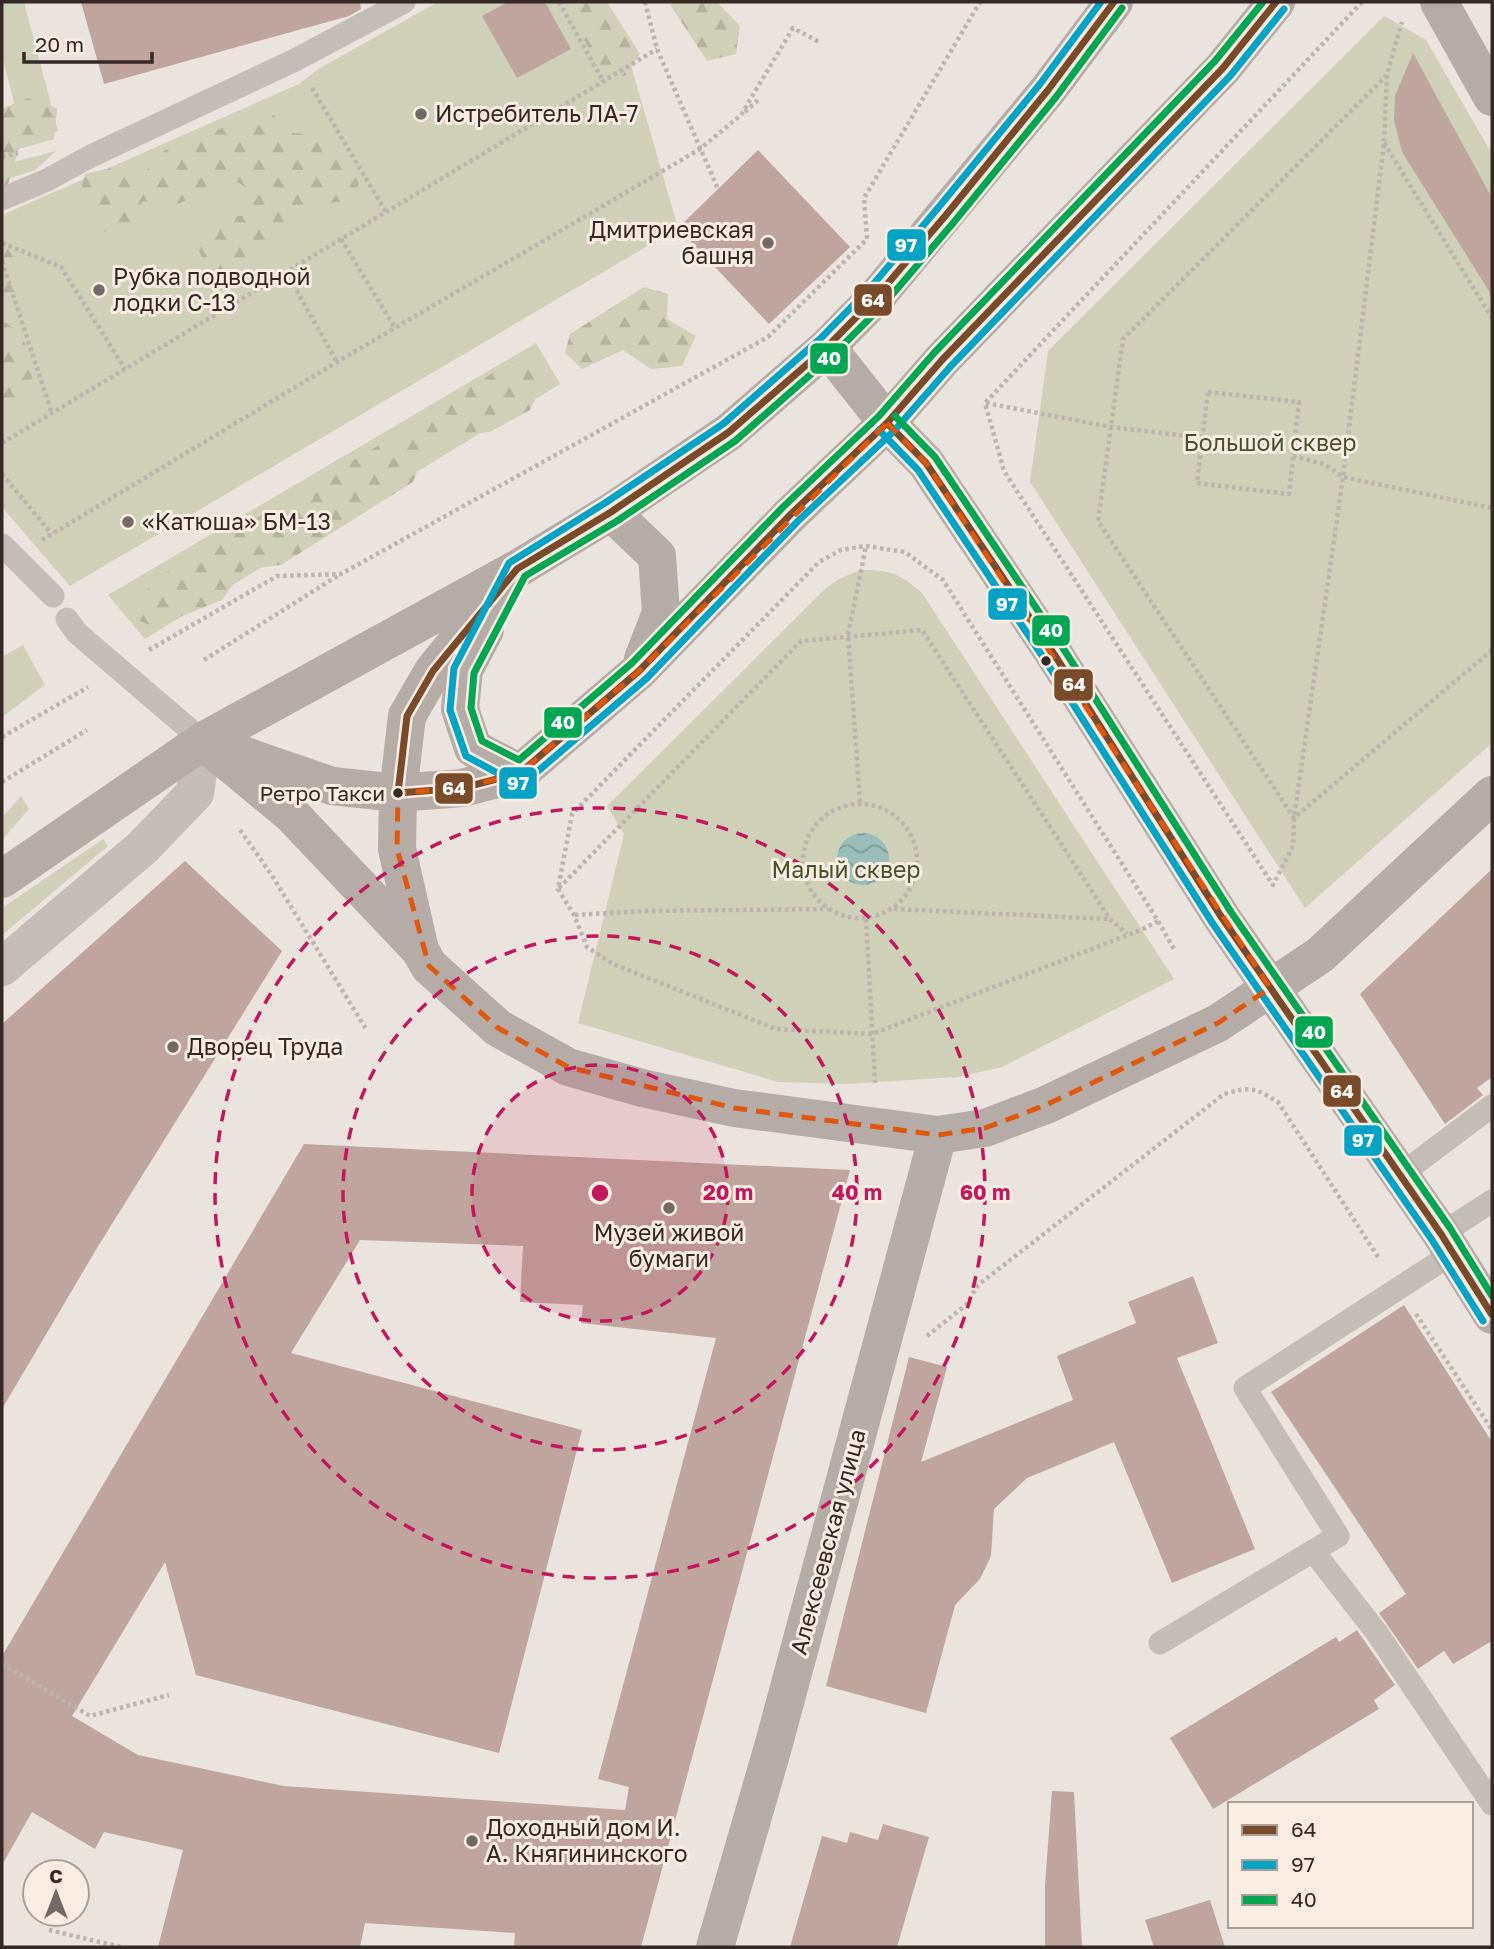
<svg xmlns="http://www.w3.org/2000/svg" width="1494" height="1949" font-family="'Golos Text',sans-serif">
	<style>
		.green { fill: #ced0b7 }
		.forest { fill: url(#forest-firs) }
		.water { fill: url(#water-waves) }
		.building { fill: #bfa59e; fill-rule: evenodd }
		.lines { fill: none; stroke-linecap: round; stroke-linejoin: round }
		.path { stroke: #bdb4af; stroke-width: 4.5; stroke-dasharray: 3.5 3.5; stroke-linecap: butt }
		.lane { stroke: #c4bcb7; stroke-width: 23 }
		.street { stroke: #c4bcb7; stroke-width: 38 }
		.secondary { stroke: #b5aca7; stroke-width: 38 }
		.bus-1-casing { stroke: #f9ede3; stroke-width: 12 }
		.bus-2-casing { stroke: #f9ede3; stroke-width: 12 }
		.bus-3-casing { stroke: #f9ede3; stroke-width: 12 }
		.bus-1 { stroke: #7a4b2a; stroke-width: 7 }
		.bus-2 { stroke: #03a3c6; stroke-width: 7 }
		.bus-3 { stroke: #00a651; stroke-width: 7 }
		.marked { fill: none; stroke: #df570d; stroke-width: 5; stroke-dasharray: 14 9; stroke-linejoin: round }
		.ring { fill: none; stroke: #c2185b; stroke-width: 3.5; stroke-dasharray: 12 9 }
		.poi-dot { fill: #746a65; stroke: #f9ede3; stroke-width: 2.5 }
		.bus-dot { fill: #342925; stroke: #f9ede3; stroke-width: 2.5 }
		.labels { text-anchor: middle; stroke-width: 6; stroke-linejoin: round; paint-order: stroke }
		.bus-label { font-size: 21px; fill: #342925; stroke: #f9ede3; text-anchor: end }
		.poi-label { font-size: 23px; fill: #342925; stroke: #f9ede3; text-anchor: start }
		.park-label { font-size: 23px; fill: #475229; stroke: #f9ede3 }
		.street-label { font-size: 23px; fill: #342925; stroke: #f9ede3 }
		.centre { fill: #c2185b; stroke: #f9ede3; stroke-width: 3.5 }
		.ring-label { font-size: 21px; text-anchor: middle; font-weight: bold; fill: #c2185b; stroke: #f9ede3; stroke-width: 6; stroke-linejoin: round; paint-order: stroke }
		.line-badge { stroke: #f9ede3; stroke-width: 2.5 }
		.badge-label { font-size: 19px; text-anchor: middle; font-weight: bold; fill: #fff }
	</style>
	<defs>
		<pattern id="forest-firs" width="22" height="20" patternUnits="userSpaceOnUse" patternTransform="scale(1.75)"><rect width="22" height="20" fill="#ced0b7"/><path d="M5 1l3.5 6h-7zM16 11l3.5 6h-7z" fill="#b2b39d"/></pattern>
		<pattern id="water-waves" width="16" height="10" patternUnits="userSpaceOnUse" patternTransform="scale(1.75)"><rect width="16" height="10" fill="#99beba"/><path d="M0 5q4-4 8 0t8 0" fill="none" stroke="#7e9a97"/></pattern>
	</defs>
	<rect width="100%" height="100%" fill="#ebe3dd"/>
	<g class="green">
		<polygon points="2,2 24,2 58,131 24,141 2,56"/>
		<polygon points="438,2 602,2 628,55 678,228 70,586 2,507 2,215 299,84 320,68"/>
		<polygon points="1384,16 1426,40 1492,154 1492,743 1305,908 1030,482 1048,351"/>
		<polygon points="56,151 35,170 2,181 2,165"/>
		<polygon points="536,343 560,384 145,639 108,595"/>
		<path d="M861 570C892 570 900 574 922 593L1174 979 1002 1067 958 1077 845 1084 778 1082 578 1023 624 834 607 806 827 587 843 577Z"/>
		<polygon points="23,645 45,685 2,717 2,657"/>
		<polygon points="21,796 29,809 2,840 2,818"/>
		<polygon points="103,839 108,846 2,935 2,908"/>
	</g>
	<g class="forest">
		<polygon points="563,2 607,2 640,54 625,76 604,76"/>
		<polygon points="672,2 717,2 740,26 736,54 707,61 671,6"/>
		<polygon points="28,98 57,108 54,139 19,149 6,191 2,193 3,108"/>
		<polygon points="268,110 293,133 339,137 359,183 352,200 308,206 268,234 254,268 209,272 197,247 215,215 245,216 257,193 232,179 178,204 143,201 126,233 97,231 79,199 85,174 116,167 144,173 165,150"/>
		<path d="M2 249H8C26 276 22 289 2 314Z"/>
		<polygon points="644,287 668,294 667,319 696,336 682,366 651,369 623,350 582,369 565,353 570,334"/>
		<polygon points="2,320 21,334 36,370 23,396 2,406"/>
		<polygon points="510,362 533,362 545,379 530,410 490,432 455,435 424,453 413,482 281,565 243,570 222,600 155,627 137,620 138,600 158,577 379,445 411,440 429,414"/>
	</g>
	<circle class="water" cx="863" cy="859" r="26"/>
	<g class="building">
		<polygon points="81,2 360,2 361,9 349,16 104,84"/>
		<polygon points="508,2 545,2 571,49 517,78 482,16"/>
		<polygon points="1413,53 1492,198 1492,296 1402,152 1394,120 1395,96"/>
		<polygon points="758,150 850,247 769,324 678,228"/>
		<polygon points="185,861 282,951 97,1248 2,1409 2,1024"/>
		<polygon points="1492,869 1492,1077 1477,1088 1483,1095 1445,1124 1360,994"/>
		<path d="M304 1144 850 1170 641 1947H514L515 1933 365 1923 360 1947H158L183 1850 104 1832 95 1849 32 1812 2 1865V1656ZM360 1240 523 1246 520 1302 583 1305 581 1323 716 1338 598 1779 629 1787 625 1810 284 1786 138 1755 72 1716 165 1562 196 1675 499 1753 582 1430 291 1353Z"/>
		<polygon points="1193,1276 1218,1343 1177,1358 1255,1549 1172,1583 1114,1442 1027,1478 994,1509 991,1556 980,1579 955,1605 926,1713 826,1686 909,1357 947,1367 921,1462 1073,1400 1057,1356 1136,1323 1128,1302"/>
		<polygon points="1404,1305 1492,1442 1492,1641 1453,1664 1444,1651 1418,1669 1379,1613 1406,1594 1271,1392"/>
		<polygon points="1357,1630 1395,1685 1374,1700 1379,1709 1213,1809 1170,1738 1336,1637 1339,1642"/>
		<polygon points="1052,1791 1074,1792 1082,1947 1045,1947 1045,1885"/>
		<polygon points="883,1824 929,1837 897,1947 790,1947 822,1836 847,1843 850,1832 878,1840"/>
		<polygon points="1210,1900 1225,1947 1154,1947 1145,1920"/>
	</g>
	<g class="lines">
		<g class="path">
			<polyline points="559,2 603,81"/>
			<polyline points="645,2 657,49 718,189"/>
			<polyline points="1362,2 985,403 1004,471 1273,885 1293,846 1294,818 1343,477 1384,143 1387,74 1402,22"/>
			<polyline points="1387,75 1123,339 1098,521 1294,818 1492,650"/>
			<polyline points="312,88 386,212"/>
			<polyline points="745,112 758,100"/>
			<polyline points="1384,143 1492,318"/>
			<polyline points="2,157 18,153"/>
			<polyline points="341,239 395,328"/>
			<polyline points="2,243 61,267 125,369"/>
			<polyline points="2,261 52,414"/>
			<polyline points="286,272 337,362"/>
			<polygon points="1208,392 1299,402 1289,494 1197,483"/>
			<polyline points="986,403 1111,427 1229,441"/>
			<polyline points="2,443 657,49"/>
			<polyline points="1293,456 1324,464 1343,477 1492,508"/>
			<polyline points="2,474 52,534"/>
			<polyline points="42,540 337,362 700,149 741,115 793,28 821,43"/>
			<polyline points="149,650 277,576 341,574 768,337 867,239 864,198 980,2"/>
			<polyline points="204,660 339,575"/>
			<polyline points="2,737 88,687"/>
			<polyline points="2,782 87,730"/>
			<polyline points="860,802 848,635 866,546"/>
			<circle cx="860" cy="861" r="57"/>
			<polyline points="240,830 271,874 366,1029"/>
			<polyline points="559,888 801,641 922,630 1110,919 1127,934"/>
			<polyline points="894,909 1109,919"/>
			<polyline points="575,915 645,911 828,909"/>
			<polyline points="866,919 875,1083"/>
			<polyline points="1158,921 1141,930 872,1034 776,1029 613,964 587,947 574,915 558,889 572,814 819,562 841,550 866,546 905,552 943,580 1158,921 1174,949"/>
			<polyline points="1416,1314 1492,1430"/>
			<path d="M927 1336 966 1305 978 1285 1224 1094C1251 1086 1255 1088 1278 1102L1380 1260"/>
			<polyline points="2,1664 90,1716 169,1695"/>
			<polyline points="49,1930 121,1947"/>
		</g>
		<g class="lane">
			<polyline points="2,199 47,180 91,156 295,60 404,2"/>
			<polyline points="2,545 53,596"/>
			<polyline points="67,619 77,633 203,741"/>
			<polyline points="1400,1175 1492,1106"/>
			<polyline points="1441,1234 1492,1201"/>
			<polyline points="1313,1551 1377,1633 1492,1804"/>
			<polyline points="1160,1643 1338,1536 1245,1388 1453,1253"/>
		</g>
		<polyline class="street" points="2,967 142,848 195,793 203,741"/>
		<g class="secondary">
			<polyline points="1439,2 1492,97"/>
			<polyline points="827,347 887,423 926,463 1054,654 1222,918 1441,1234 1492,1315"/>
			<polyline points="611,512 657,556 661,613 643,659"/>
			<polyline points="485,630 464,670 460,709 473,748 520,773"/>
			<polyline points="203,741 292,815 420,950 429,966 498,1028 568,1067 642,1088 734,1108 938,1135 985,1128 1046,1105 1218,1023 1320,955 1492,795"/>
			<polyline points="225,749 332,786 398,793 462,788 520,773 639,671 791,514 887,423 942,360 1223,68 1276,2"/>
			<polyline points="2,879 203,741 517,569 611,512 729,432 827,347 878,295 1048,90 1114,2"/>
			<polyline points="420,950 397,849 398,793 407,716 433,671 503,585"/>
			<polyline points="715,1947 773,1747 938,1135"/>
		</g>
		<defs>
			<g id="bus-1">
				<polyline points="1114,2 1048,90 946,215 878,295 827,347 729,432 611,512 517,569 433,671 407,716 398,793 462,788 520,773 639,671 791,514 887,423 942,360 1223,68 1276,2"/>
				<polyline points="887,423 926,463 1054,654 1222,918 1441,1234 1492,1315"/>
			</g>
			<g id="bus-2">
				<polyline points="1101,2 1040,84 938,208 870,288 820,339 723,424 605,503 509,563 454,668 450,710 466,756 516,783 524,783 647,678 798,521 894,431 950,367 1231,75 1284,9"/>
				<polyline points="879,430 918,470 1045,660 1213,924 1432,1240 1483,1321"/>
			</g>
			<g id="bus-3">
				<polyline points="1122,8 1056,97 954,222 886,302 834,354 735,441 617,521 525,576 474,673 471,708 482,741 519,760 632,663 783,507 879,416 934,353 1215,61 1263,2"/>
				<polyline points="895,416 935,457 1063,648 1231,912 1450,1228 1492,1296"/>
			</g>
		</defs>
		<use href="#bus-1" class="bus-1-casing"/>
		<use href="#bus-2" class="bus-2-casing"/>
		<use href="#bus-3" class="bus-3-casing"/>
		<use href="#bus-1" class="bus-1"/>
		<use href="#bus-2" class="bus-2"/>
		<use href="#bus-3" class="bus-3"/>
	</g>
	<path class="marked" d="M887 423 926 463 1270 988 1218 1023 1046 1105 985 1128 938 1135 734 1108 568 1067 498 1028 429 966 397 849 398 793 462 788 520 773 639 671Z"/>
	<circle cx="600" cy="1193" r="128" fill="#c2185b" fill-opacity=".12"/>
	<g class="ring">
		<circle cx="600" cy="1193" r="128"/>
		<circle cx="600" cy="1193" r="257"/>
		<circle cx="600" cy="1193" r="385"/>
	</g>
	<g class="poi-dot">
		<circle cx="421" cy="114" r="7"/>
		<circle cx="768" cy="243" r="7"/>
		<circle cx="99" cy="290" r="7"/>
		<circle cx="128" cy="522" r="7"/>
		<circle cx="173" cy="1047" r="7"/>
		<circle cx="669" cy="1208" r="7"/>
		<circle cx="472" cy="1841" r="7"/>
	</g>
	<g class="bus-dot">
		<circle cx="1046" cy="661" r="6"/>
		<circle cx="398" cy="793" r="6"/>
	</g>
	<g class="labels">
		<g class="bus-label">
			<text x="385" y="801">Ретро Такси</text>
		</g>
		<g class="poi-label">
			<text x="435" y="122">Истребитель ЛА-7</text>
			<text x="754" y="238" text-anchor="end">Дмитриевская<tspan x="754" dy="26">башня</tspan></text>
			<text x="113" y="285">Рубка подводной<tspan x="113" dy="26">лодки С-13</tspan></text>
			<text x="142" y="530">«Катюша» БМ-13</text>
			<text x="187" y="1055">Дворец Труда</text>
			<text x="669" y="1241" text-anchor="middle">Музей живой<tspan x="669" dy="26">бумаги</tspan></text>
			<text x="486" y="1836">Доходный дом И.<tspan x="486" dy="26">А. Княгининского</tspan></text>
		</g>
		<g class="park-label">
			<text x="1270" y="451">Большой сквер</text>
			<text x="846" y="878">Малый сквер</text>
		</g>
		<g class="street-label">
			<text transform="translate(828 1542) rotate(-75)" y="8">Алексеевская улица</text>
		</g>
	</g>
	<circle cx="600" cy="1193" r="10" class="centre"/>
	<g class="ring-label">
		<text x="728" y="1200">20 m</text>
		<text x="857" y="1200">40 m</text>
		<text x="985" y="1200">60 m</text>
	</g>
	<g class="line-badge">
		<rect x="886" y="228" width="41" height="34" rx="7" fill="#03a3c6"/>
		<rect x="853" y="283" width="40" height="34" rx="7" fill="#7a4b2a"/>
		<rect x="809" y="342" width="40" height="33" rx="7" fill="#00a651"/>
		<rect x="987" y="587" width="41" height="34" rx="7" fill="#03a3c6"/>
		<rect x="1031" y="614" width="40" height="33" rx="7" fill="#00a651"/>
		<rect x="1053" y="668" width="41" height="34" rx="7" fill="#7a4b2a"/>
		<rect x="543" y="706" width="40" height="33" rx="7" fill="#00a651"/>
		<rect x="498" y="766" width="40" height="34" rx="7" fill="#03a3c6"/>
		<rect x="434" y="772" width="40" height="33" rx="7" fill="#7a4b2a"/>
		<rect x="1294" y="1015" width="40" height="34" rx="7" fill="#00a651"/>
		<rect x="1322" y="1074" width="40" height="34" rx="7" fill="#7a4b2a"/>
		<rect x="1343" y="1124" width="40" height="33" rx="7" fill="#03a3c6"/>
	</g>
	<g class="badge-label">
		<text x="906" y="252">97</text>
		<text x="873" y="307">64</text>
		<text x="829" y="365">40</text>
		<text x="1007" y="611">97</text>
		<text x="1051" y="637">40</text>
		<text x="1074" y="691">64</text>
		<text x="563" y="729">40</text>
		<text x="518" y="790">97</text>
		<text x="454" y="795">64</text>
		<text x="1314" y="1039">40</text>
		<text x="1342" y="1098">64</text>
		<text x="1363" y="1147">97</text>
	</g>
	<rect width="1494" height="1949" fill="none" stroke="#342925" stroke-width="7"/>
	<rect x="1228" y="1802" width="245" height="126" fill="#f9ede3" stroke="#aa9f97" stroke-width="2"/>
	<rect x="1242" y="1825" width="35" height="10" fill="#7a4b2a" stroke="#aa9f97" stroke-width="2"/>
	<text x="1291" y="1837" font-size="21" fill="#342925">64</text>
	<rect x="1242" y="1860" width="35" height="10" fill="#03a3c6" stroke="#aa9f97" stroke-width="2"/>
	<text x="1291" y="1872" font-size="21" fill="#342925">97</text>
	<rect x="1242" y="1895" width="35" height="10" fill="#00a651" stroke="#aa9f97" stroke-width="2"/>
	<text x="1291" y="1907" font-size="21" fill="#342925">40</text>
	<g transform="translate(56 1893)"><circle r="33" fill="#f9ede3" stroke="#aa9f97" stroke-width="2"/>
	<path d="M0-5L12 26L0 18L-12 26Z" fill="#746a65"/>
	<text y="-10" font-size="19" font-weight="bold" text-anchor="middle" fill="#342925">С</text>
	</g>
	<path d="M24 52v10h128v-10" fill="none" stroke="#342925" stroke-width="3.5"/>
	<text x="35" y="52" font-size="21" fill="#342925" stroke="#f9ede3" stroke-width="5" paint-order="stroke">20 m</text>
</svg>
